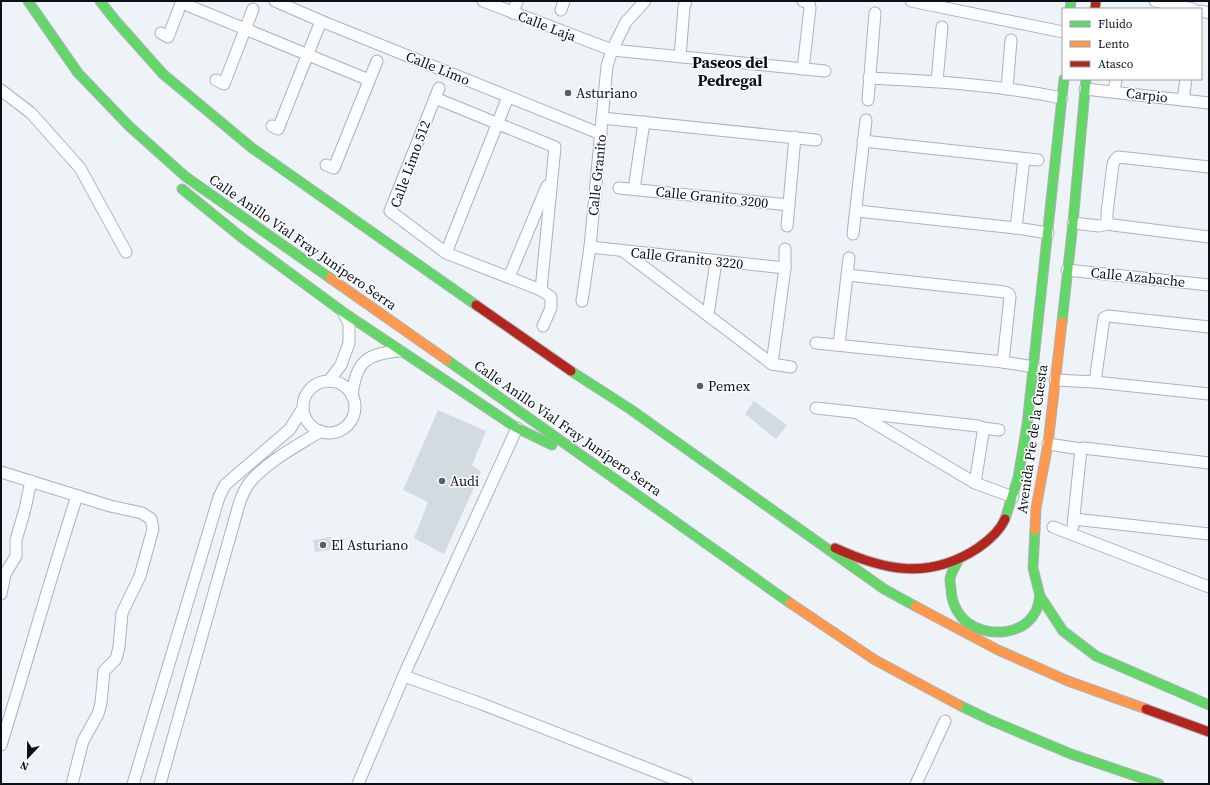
<svg xmlns="http://www.w3.org/2000/svg" width="1210" height="785" font-family="'Source Serif 4',serif">
	<style>
		.building { fill: #d2dce0 }
		.lines { fill: none; stroke-linecap: round; stroke-linejoin: round }
		.street-casing { stroke: #acb2b8; stroke-width: 13 }
		.fast-casing { stroke: #acb2b8; stroke-width: 11 }
		.slow-casing { stroke: #acb2b8; stroke-width: 11 }
		.jam-casing { stroke: #acb2b8; stroke-width: 11 }
		.street { stroke: #fcfdfe; stroke-width: 11 }
		.fast { stroke: #63d668; stroke-width: 9 }
		.slow { stroke: #ff974d; stroke-width: 9 }
		.jam { stroke: #b3261e; stroke-width: 9 }
		.poi-dot { fill: #595f66; stroke: #fff; stroke-width: 1.5 }
		.labels { text-anchor: middle; stroke-width: 3; stroke-linejoin: round; paint-order: stroke }
		.street-label { font-size: 14px; fill: #091017; stroke: #fff }
		.poi-label { font-size: 14px; fill: #091017; stroke: #fff; text-anchor: start }
		.quarter-label { font-size: 16px; font-weight: bold; fill: #091017; stroke: #fff }
	</style>
	<rect width="100%" height="100%" fill="#eef3f8"/>
	<g class="building">
		<polygon points="754,401 787,425 776,439 745,414"/>
		<polygon points="438,410 486,431 472,465 481,472 444,554 414,538 428,502 403,490"/>
		<polygon points="331,537 333,549 315,552 313,540"/>
	</g>
	<g class="lines">
		<defs>
			<g id="street">
				<polyline points="275,1 321,21 601,134"/>
				<polyline points="483,1 612,50 825,71"/>
				<polyline points="911,1 1063,32"/>
				<polyline points="1155,1 1193,9"/>
				<polyline points="182,3 369,80"/>
				<polyline points="561,10 564,1"/>
				<polyline points="1201,11 1209,13"/>
				<polyline points="513,13 517,1"/>
				<polyline points="161,33 168,37 182,1"/>
				<polyline points="680,57 684,7 686,1"/>
				<polyline points="803,69 810,8 809,3 803,1"/>
				<path d="M869 78C934 81 998 85 1062 98"/>
				<polyline points="216,80 224,84 253,9"/>
				<polyline points="937,81 942,27"/>
				<polyline points="439,88 390,211 446,253 541,290 551,297 551,308 543,326"/>
				<polyline points="1007,89 1011,40"/>
				<polyline points="1085,89 1209,103"/>
				<polyline points="1,90 31,113 80,168 126,252"/>
				<polyline points="1114,91 1116,79"/>
				<polyline points="435,98 555,147 541,290"/>
				<polyline points="868,100 875,13"/>
				<polyline points="1183,100 1186,79"/>
				<polyline points="602,118 816,140"/>
				<polyline points="272,126 278,129 321,21"/>
				<polyline points="863,141 1038,160"/>
				<polyline points="326,165 334,168 377,61"/>
				<polyline points="619,188 789,205"/>
				<polyline points="634,189 644,122"/>
				<polyline points="857,211 1016,228 1048,233"/>
				<polyline points="1073,223 1099,226 1109,224 1113,225 1209,237"/>
				<polyline points="1109,224 1107,221 1107,213 1113,164 1115,160 1118,157 1209,167"/>
				<polyline points="787,226 795,137"/>
				<polyline points="1016,228 1024,159"/>
				<polyline points="853,234 866,120"/>
				<polyline points="590,247 785,268"/>
				<polyline points="623,251 772,364 791,367"/>
				<polyline points="446,253 508,97"/>
				<polyline points="1067,270 1209,285"/>
				<polyline points="847,275 1005,292 1009,294 1010,297 1003,362"/>
				<polyline points="509,277 547,186"/>
				<polyline points="582,301 590,247 607,66 612,50 626,22 645,1"/>
				<polyline points="708,315 716,261"/>
				<polyline points="816,343 1003,362 1034,367"/>
				<polyline points="839,345 849,258"/>
				<polyline points="772,364 785,268 785,249"/>
				<polyline points="1055,380 1095,382 1209,394"/>
				<polyline points="329,381 341,365 349,343 349,323 344,314"/>
				<circle cx="329" cy="407" r="26"/>
				<polyline points="1095,382 1104,318 1108,316 1209,327"/>
				<path d="M352 396C356 361 366 354 400 351"/>
				<polyline points="816,408 978,426 983,428 983,433 975,483"/>
				<polyline points="859,414 975,483 1013,497"/>
				<polyline points="983,428 999,430"/>
				<polyline points="1048,444 1081,449 1084,448 1209,463"/>
				<polyline points="1,472 110,506 142,513 151,519 153,529 140,576 122,613 119,647 116,659 104,671 101,703 98,714 83,741 72,784"/>
				<polyline points="1074,519 1209,534"/>
				<polyline points="1073,526 1081,449"/>
				<polyline points="1053,527 1209,587"/>
				<polyline points="1,594 5,574 16,556 16,540 25,509 31,481"/>
				<polyline points="404,676 482,704 687,784"/>
				<path d="M1 745C27 662 50 579 77 496"/>
				<polyline points="133,784 219,497 225,485 290,429 303,408"/>
				<path d="M160 784 240 501C243 494 245 488 250 482 269 460 297 446 321 431"/>
				<polyline points="358,784 407,668 517,428"/>
				<polyline points="916,784 945,721"/>
			</g>
			<g id="fast">
				<polyline points="28,1 78,73 130,127 186,177 330,278"/>
				<polyline points="100,1 115,20 163,74 252,148 476,305"/>
				<polyline points="1070,9 1071,1"/>
				<polyline points="182,189 241,237 343,312 517,428 552,445"/>
				<polyline points="1062,322 1073,223 1086,79"/>
				<polyline points="447,360 790,603"/>
				<polyline points="571,371 630,409 884,589 915,606"/>
				<polyline points="1005,519 1018,478 1027,425 1064,79"/>
				<polyline points="1035,530 1033,568 1040,596 1063,631 1096,656 1209,705"/>
				<path d="M959 559C956 565 951 572 950 579 950 582 950 585 951 588 951 601 957 615 968 623 989 637 1023 636 1036 611 1038 607 1039 601 1040 596"/>
				<polyline points="959,705 990,720 1071,754 1159,784"/>
			</g>
			<g id="slow">
				<polyline points="330,278 447,360"/>
				<polyline points="1035,530 1036,508 1048,444 1062,322"/>
				<polyline points="790,603 875,660 959,705"/>
				<polyline points="915,606 998,650 1068,681 1146,709"/>
			</g>
			<g id="jam">
				<polyline points="1095,9 1096,1"/>
				<polyline points="476,305 571,371"/>
				<path d="M835 548C885 571 929 580 978 548 988 541 1000 531 1005 519"/>
				<polyline points="1146,709 1209,732"/>
			</g>
		</defs>
		<use href="#street" class="street-casing"/>
		<use href="#fast" class="fast-casing"/>
		<use href="#slow" class="slow-casing"/>
		<use href="#jam" class="jam-casing"/>
		<use href="#street" class="street"/>
		<use href="#fast" class="fast"/>
		<use href="#slow" class="slow"/>
		<use href="#jam" class="jam"/>
	</g>
	<g class="poi-dot">
		<circle cx="568" cy="93" r="4"/>
		<circle cx="700" cy="386" r="4"/>
		<circle cx="442" cy="481" r="4"/>
		<circle cx="323" cy="545" r="4"/>
	</g>
	<g class="labels">
		<g class="street-label">
			<text transform="translate(547 26) rotate(21)" y="5">Calle Laja</text>
			<text transform="translate(438 68) rotate(22)" y="5">Calle Limo</text>
			<text transform="translate(1147 95) rotate(7)" y="5">Carpio</text>
			<text transform="translate(410 164) rotate(-70)" y="5">Calle Limo 512</text>
			<text transform="translate(597 175) rotate(-84)" y="5">Calle Granito</text>
			<text transform="translate(712 197) rotate(6)" y="5">Calle Granito 3200</text>
			<text transform="translate(303 242) rotate(35)" y="5">Calle Anillo Vial Fray Junípero Serra</text>
			<text transform="translate(687 258) rotate(6)" y="5">Calle Granito 3220</text>
			<text transform="translate(1138 277) rotate(6)" y="5">Calle Azabache</text>
			<text transform="translate(568 428) rotate(35)" y="5">Calle Anillo Vial Fray Junípero Serra</text>
			<text transform="translate(1032 439) rotate(-82)" y="5">Avenida Pie de la Cuesta</text>
		</g>
		<g class="poi-label">
			<text x="576" y="98">Asturiano</text>
			<text x="708" y="391">Pemex</text>
			<text x="450" y="486">Audi</text>
			<text x="331" y="550">El Asturiano</text>
		</g>
		<g class="quarter-label">
			<text x="730" y="68">Paseos del<tspan x="730" dy="18">Pedregal</tspan></text>
		</g>
	</g>
	<rect width="1210" height="785" fill="none" stroke="#091017" stroke-width="4"/>
	<rect x="1062" y="8" width="140" height="72" fill="#ffffff" stroke="#9d9fa2"/>
	<rect x="1070" y="21" width="20" height="6" fill="#63d668" stroke="#9d9fa2"/>
	<text x="1098" y="28" font-size="12" fill="#091017">Fluido</text>
	<rect x="1070" y="41" width="20" height="6" fill="#ff974d" stroke="#9d9fa2"/>
	<text x="1098" y="48" font-size="12" fill="#091017">Lento</text>
	<rect x="1070" y="61" width="20" height="6" fill="#b3261e" stroke="#9d9fa2"/>
	<text x="1098" y="68" font-size="12" fill="#091017">Atasco</text>
	<g transform="translate(28 757) rotate(202)" stroke="#ffffff" stroke-width="3" paint-order="stroke">
	<path d="M0-3L7 15L0 10L-7 15Z" fill="#091017"/>
	<text y="-6" font-size="11" font-weight="bold" text-anchor="middle" fill="#091017">N</text>
	</g>
</svg>
